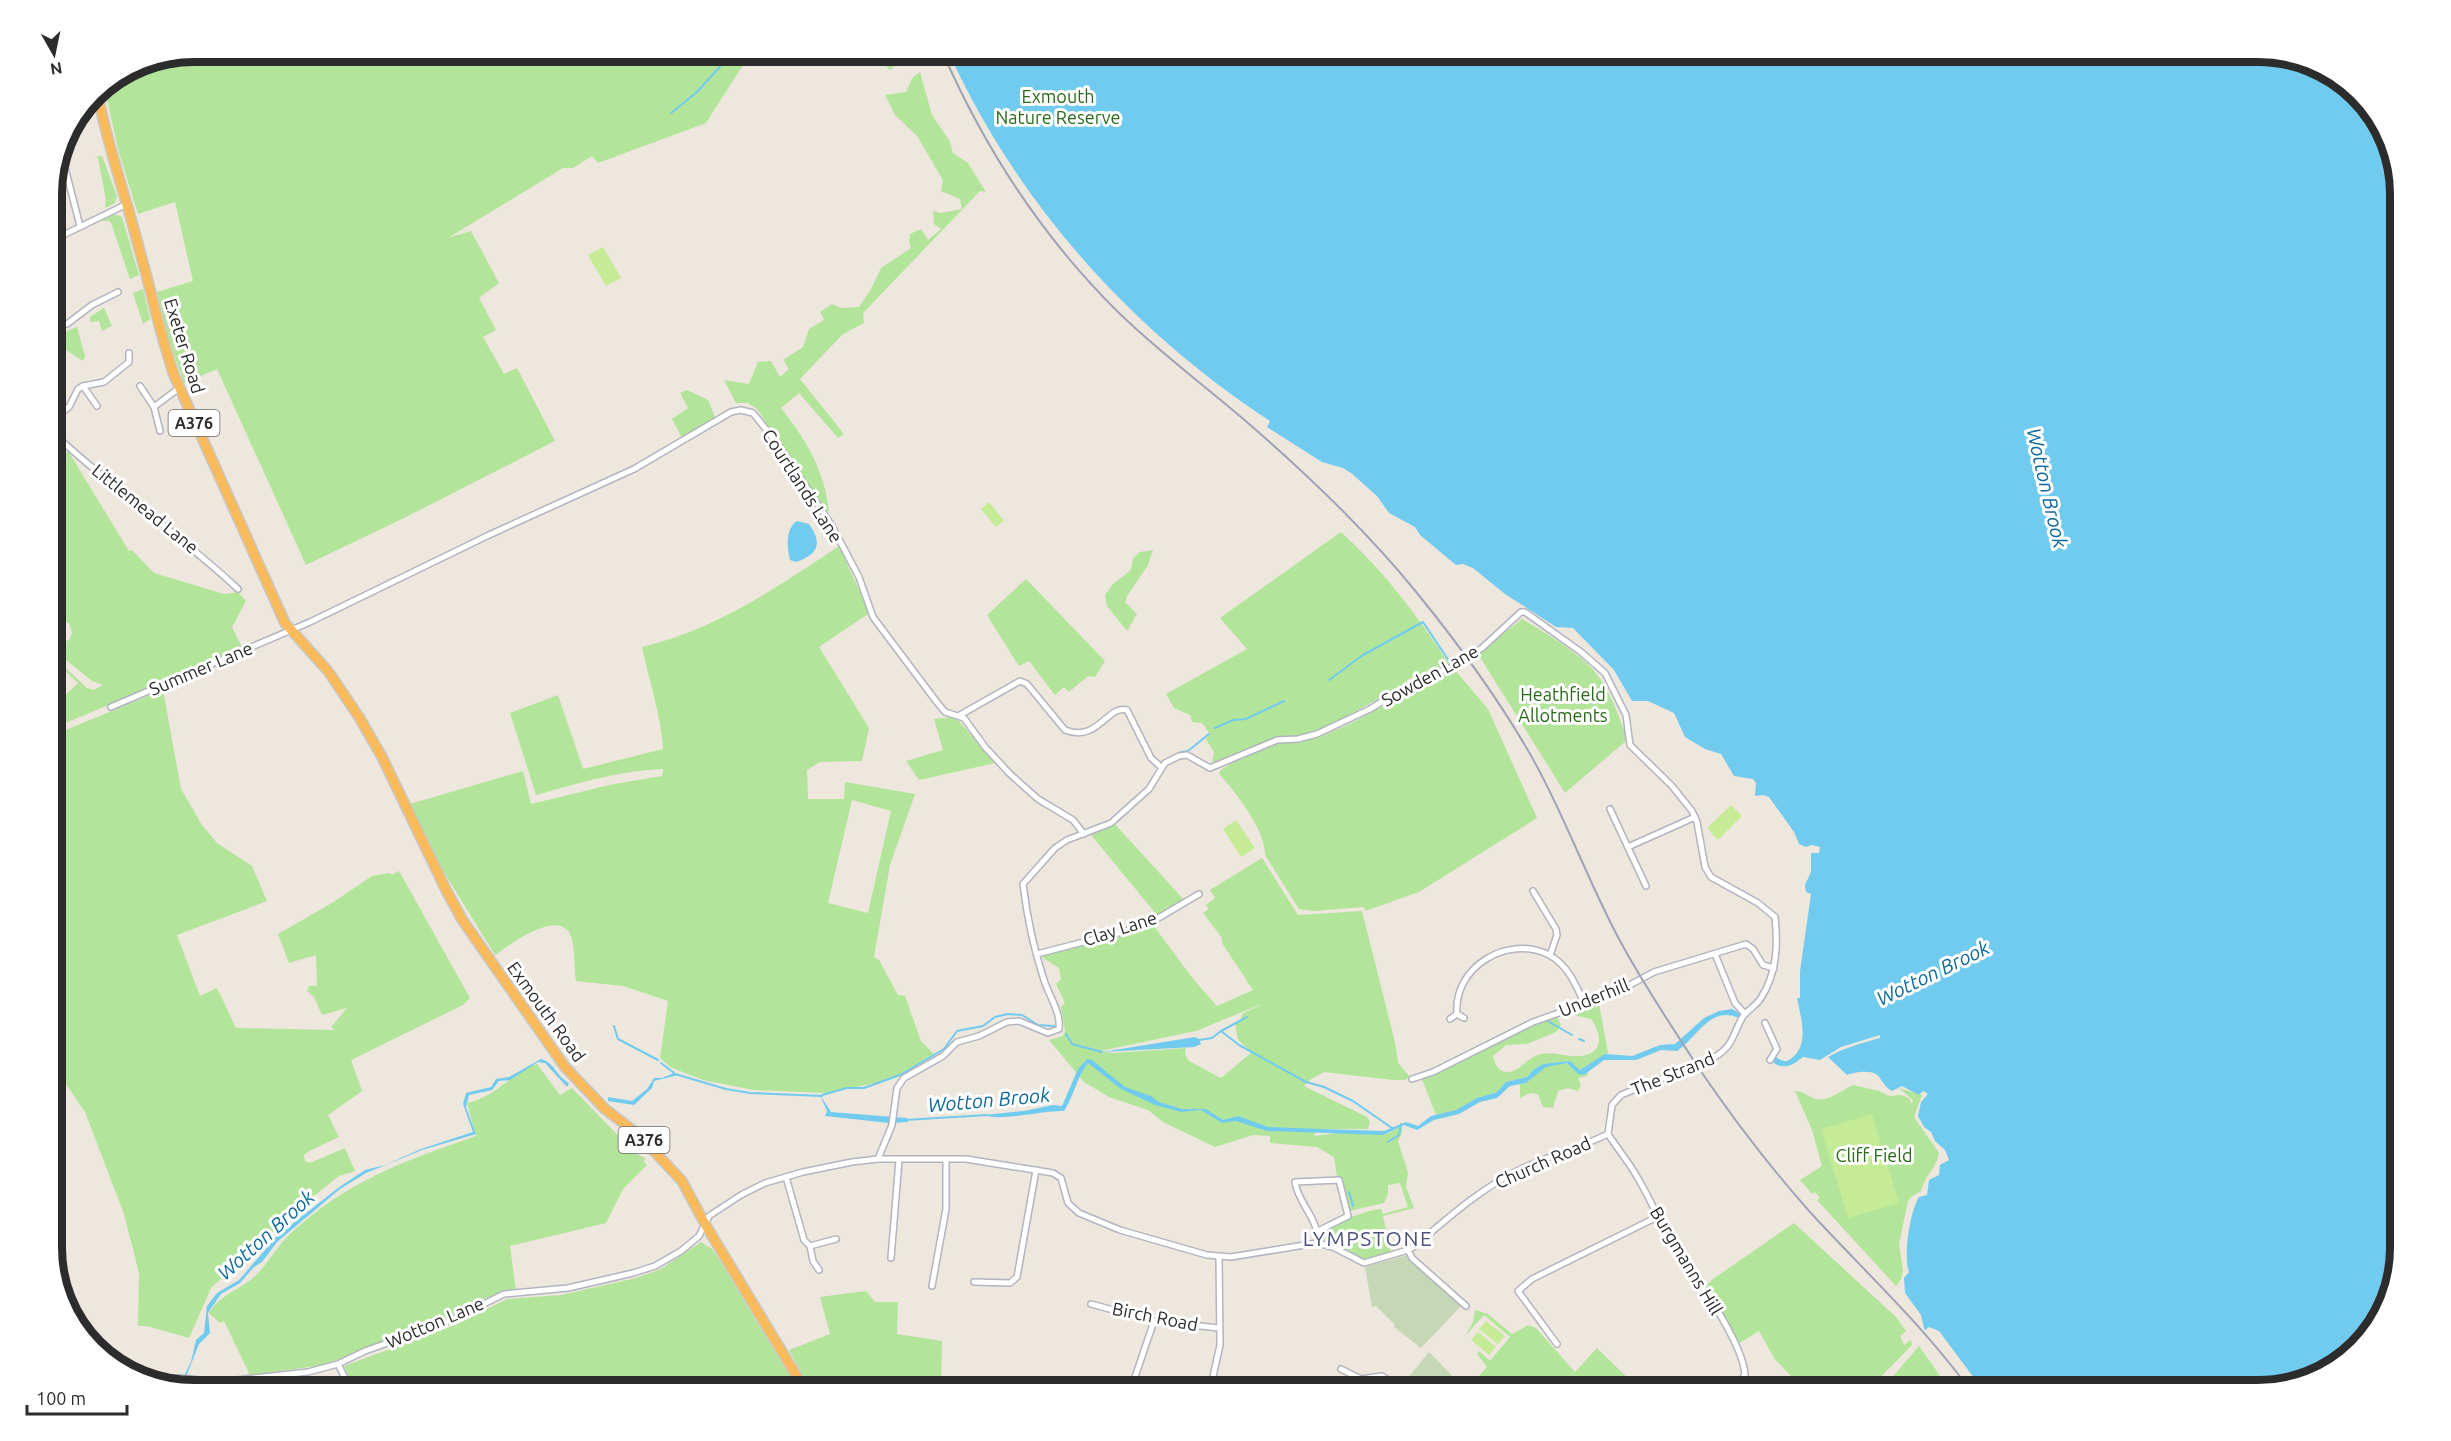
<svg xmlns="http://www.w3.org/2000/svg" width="2451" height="1441" font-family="Ubuntu,sans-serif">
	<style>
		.green { fill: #b2e49a; fill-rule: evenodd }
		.cemetery { fill: #c5d7b5 }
		.pitch { fill: #c5eb96 }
		.water { fill: #71cbef }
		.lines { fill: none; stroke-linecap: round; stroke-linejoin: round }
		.stream { stroke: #71cbef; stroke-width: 2 }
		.minor-casing { stroke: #b2b4bf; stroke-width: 8 }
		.trunk-casing { stroke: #c8c8c8; stroke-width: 12 }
		.minor { stroke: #fff; stroke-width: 5 }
		.trunk { stroke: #f8ba5b; stroke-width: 9 }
		.rail { stroke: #a0a3b6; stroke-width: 2 }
		.labels { text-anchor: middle; stroke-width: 6; stroke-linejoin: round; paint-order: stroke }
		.shield { fill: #fff; stroke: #6b6b6b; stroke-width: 1.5 }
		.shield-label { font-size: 16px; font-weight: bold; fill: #2c2c2c }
		.park-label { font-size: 18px; fill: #296a1a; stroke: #fff }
		.street-label { font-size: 18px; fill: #2c2c2c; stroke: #fff }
		.water-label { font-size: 20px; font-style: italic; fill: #0d699e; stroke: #fff }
		.quarter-label { font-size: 21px; letter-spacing: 1.5px; fill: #4b537d; stroke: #fff }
		.rim { fill: none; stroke: #2c2c2c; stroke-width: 8 }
	</style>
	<rect width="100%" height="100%" fill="#ede7de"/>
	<g class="green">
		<polygon points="241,51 273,51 284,63 293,51 764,51 741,68 706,123 598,163 592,156 573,168 563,168 448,238 471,231 499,283 479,298 496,330 483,337 504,374 517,368 555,441 404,518 306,565 217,369 184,383 168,337 157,292 193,281 175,202 138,214 119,153 105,91 104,85 134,65"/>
		<polygon points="872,51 905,51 904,58 890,70"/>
		<path d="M920 72 932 115 949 140 953 153 968 163 986 192 980 191 863 313 864 323 843 334 800 379 844 434 838 438 799 393 781 408C806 440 825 471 829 512 810 504 773 430 757 409L748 403H736L724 380 749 384 758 362 771 361 780 377 789 369 783 360 803 347 809 329 824 320 820 312 832 304 841 308 859 307 871 289 881 268 911 248 909 242 910 234 921 229 928 240 941 229 934 224 933 211 941 213 962 209 960 199 941 191 943 180 917 136 895 115 885 95 906 92 913 77Z"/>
		<polygon points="102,156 117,196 115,203 105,208 106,200 98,158 95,157"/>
		<polygon points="113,215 117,215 122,217 139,275 130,279 112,226 110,221 101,221"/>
		<polygon points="143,289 150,319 143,324 133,293"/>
		<polygon points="104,308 112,326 102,331 99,321 90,322 90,317"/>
		<polygon points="77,327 85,356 83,361 51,340 51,333 63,333"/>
		<polygon points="687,390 708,400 715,417 682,438 672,419 688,408 680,393"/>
		<polygon points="68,451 129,551 132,550 154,573 224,594 238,592 246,601 232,627 243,649 51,729 51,689 63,697 78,683 61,667 56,671 53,666 56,659 87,688 94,690 103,685 92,681 66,660 63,642 69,640 72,633 69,623 61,621 51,628 51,460"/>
		<path d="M1341 532C1384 571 1418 616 1449 664L1409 679 1400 687 1327 727 1300 736H1277L1238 755 1212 764 1214 752 1206 739 1210 734 1202 723 1192 722 1190 715 1174 708 1166 694 1247 649 1220 618Z"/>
		<path d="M839 546 866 605 868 614 819 647 869 728 862 761 820 762 807 770 808 799H844L845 782 915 794 890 865 874 957 879 960 898 995 905 996 921 1041 934 1054 900 1074 881 1082 826 1093 754 1090 703 1080 670 1067 660 1058 668 1001 623 986 576 981C574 969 575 943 570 934 557 909 509 945 495 955L442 869 410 804 523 771 531 804 614 784 662 776 663 769C617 771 580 783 536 795L510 713 558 695 583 769 663 749C661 714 649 681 642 647 715 630 778 587 839 546ZM852 800 891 811 868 913 828 903Z"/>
		<polygon points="1153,550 1148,565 1127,596 1125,602 1137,614 1127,631 1107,606 1105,595 1113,584 1131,570 1133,558 1140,552"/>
		<polygon points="1026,579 1105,661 1095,677 1088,676 1069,692 1064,687 1055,695 1029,661 1019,666 987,615"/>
		<path d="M1522 619C1543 631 1586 657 1599 677 1612 696 1620 718 1627 740L1565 793 1478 654Z"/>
		<path d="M1455 670 1488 709 1537 818 1419 892 1365 911 1364 907 1314 911 1299 909 1265 855C1266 831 1235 791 1219 774L1220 771C1232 761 1263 746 1278 744 1295 741 1311 741 1327 734 1371 716 1411 688 1455 670Z"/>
		<polygon points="163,690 181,789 202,825 217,843 252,866 267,901 177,935 200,996 217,988 236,1028 335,1030 331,1027 347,1008 322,1015 314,997 307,991 309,986 317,986 316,955 289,963 278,934 332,903 372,876 390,873 392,875 399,871 470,998 463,1005 351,1060 362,1091 328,1115 339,1137 309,1151 304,1155 305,1161 310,1163 345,1148 355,1171 339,1176 300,1207 211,1288 189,1338 147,1326 138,1326 139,1273 124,1214 85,1112 51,1062 51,736"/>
		<polygon points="952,717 959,721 995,763 919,780 906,761 943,750 934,719"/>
		<polygon points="1114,823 1184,900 1157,915 1091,835"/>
		<path d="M1262 858 1298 915 1362 911 1395 1042 1398 1063 1410 1077 1405 1080H1393L1324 1072 1311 1079 1304 1086 1367 1117 1370 1122 1368 1129H1317L1314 1136 1337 1133 1386 1134 1402 1126V1133L1398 1141 1408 1173 1406 1187 1414 1208 1383 1216 1391 1252 1363 1260 1323 1241 1321 1236C1328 1223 1364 1212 1378 1209H1381L1383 1214 1408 1207 1400 1183 1388 1185V1194L1384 1203 1349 1211 1343 1179 1337 1176 1334 1157 1317 1147 1270 1143V1136L1253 1135 1215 1147 1163 1122 1148 1110 1109 1097 1084 1082 1049 1040 1063 1036 1065 1031 1061 1007 1065 1003 1056 984 1061 979 1059 968 1043 958 1046 954 1132 934 1153 925 1194 980 1217 1006 1253 990 1222 943V938L1203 913 1209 909 1206 905 1215 898 1210 890ZM1264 1003 1242 1014 1241 1020 1235 1023 1238 1040 1252 1052 1221 1078 1189 1061 1185 1054 1186 1048 1112 1053 1100 1051 1196 1031Z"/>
		<path d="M1599 1004 1608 1053 1580 1070 1570 1061 1543 1064 1533 1070 1527 1077 1506 1082 1497 1092 1477 1098 1456 1110 1436 1115 1422 1079 1461 1062 1503 1038 1557 1017 1561 1025 1556 1032 1527 1044 1506 1045 1493 1056C1494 1062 1499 1073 1507 1072 1518 1072 1525 1061 1535 1056 1552 1049 1565 1058 1581 1056 1604 1053 1602 1034 1591 1019L1574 1015V1010Z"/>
		<polygon points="1562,1063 1569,1064 1577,1073 1584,1075 1588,1072 1587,1076 1578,1078 1581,1085 1578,1091 1568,1088 1558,1091 1553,1108 1543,1107 1538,1094 1530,1093 1520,1098 1520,1084 1526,1083 1546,1066"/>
		<path d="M537 1064 560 1095 572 1088 635 1153 645 1158 644 1162 647 1165 623 1189 606 1223 510 1246 516 1291 486 1298 440 1320 324 1365 250 1375 224 1321 220 1323 209 1313C218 1296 240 1290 255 1276 268 1264 277 1246 290 1234 347 1181 404 1161 476 1136L467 1103C495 1098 511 1073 537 1064Z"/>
		<path d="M1853 1085 1879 1091 1889 1096 1901 1095 1909 1098 1912 1104 1913 1100 1899 1088 1922 1095 1914 1117 1939 1153C1937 1167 1924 1177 1921 1191L1911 1197 1908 1201 1899 1244 1903 1270 1901 1279 1896 1286 1817 1200 1820 1198 1815 1192 1812 1194 1800 1180 1822 1166 1812 1130 1795 1091C1803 1091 1806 1095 1813 1098 1826 1104 1842 1090 1853 1085Z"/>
		<polygon points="1794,1223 1896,1317 1906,1331 1900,1336 1904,1345 1911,1340 1912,1345 1868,1390 1804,1390 1774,1358 1759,1331 1738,1344 1706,1286 1713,1279"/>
		<polygon points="701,1242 712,1249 722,1264 798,1390 355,1390 344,1366 455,1325 507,1299 561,1295 636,1278 661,1269"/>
		<polygon points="866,1291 875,1302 898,1302 897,1334 942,1341 941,1390 811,1390 789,1350 830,1334 820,1297"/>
		<polygon points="1475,1310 1488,1314 1512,1334 1528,1325 1536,1328 1575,1372 1597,1348 1640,1390 1466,1390 1487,1367 1477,1354 1479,1351 1490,1361 1510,1337 1484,1315 1465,1336 1473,1322"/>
		<polygon points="1919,1346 1950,1390 1877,1390 1890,1380"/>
	</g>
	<g class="cemetery">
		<polygon points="1404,1256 1409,1256 1462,1305 1421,1348 1394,1327 1395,1325 1376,1306 1372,1307 1365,1267"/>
		<polygon points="1429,1352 1466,1390 1407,1389 1403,1384"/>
	</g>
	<g class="pitch">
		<polygon points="603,247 621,278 606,286 588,255"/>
		<polygon points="989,502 1004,521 996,527 981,509"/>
		<polygon points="1731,805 1742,816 1718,840 1707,828"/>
		<polygon points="1236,820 1255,848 1241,857 1223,829"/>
		<polygon points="1872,1114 1899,1203 1848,1218 1821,1129"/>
		<polygon points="1486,1321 1505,1336 1498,1344 1479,1329"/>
		<polygon points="1478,1332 1496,1347 1489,1355 1471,1340"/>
	</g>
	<g class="water">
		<path d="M948 51H2258L2329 70 2381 122 2400 184V1248L2381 1319 2329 1371 2258 1390H1983L1939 1331 1929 1327 1925 1330 1924 1328 1921 1315 1905 1293 1904 1278 1909 1272C1903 1256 1910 1211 1919 1197L1927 1195 1929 1180 1939 1175 1940 1165 1949 1160 1945 1150 1935 1141 1931 1132 1924 1127 1918 1116 1921 1102 1928 1094 1923 1091 1919 1095 1902 1086 1892 1091C1883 1086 1881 1077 1876 1074 1869 1070 1854 1072 1847 1075L1828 1057C1845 1047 1863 1043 1880 1038V1035L1841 1047 1820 1060 1803 1057C1792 1066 1784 1070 1772 1062L1776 1057C1783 1062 1787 1063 1793 1057 1809 1044 1801 1017 1797 998H1800V971L1811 894 1806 892 1805 885 1811 872V853H1819L1820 847 1812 845 1806 847 1799 844 1794 832 1769 797 1763 795 1755 796 1756 783 1753 779 1734 776 1721 754 1705 749 1685 737 1674 713 1648 701H1632L1614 670 1573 628 1556 627 1505 594 1473 568 1463 564 1456 565 1420 535 1415 527 1389 513 1377 496 1351 473 1343 468 1322 462 1267 427 1270 421C1131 330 1017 203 948 51Z"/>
		<path d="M797 521 809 524C823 544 818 554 796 562L790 560C787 547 785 529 797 521Z"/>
		<path d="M1732 1009 1741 1014 1739 1018C1710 1005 1697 1038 1677 1051L1661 1050 1636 1060H1604L1584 1075 1578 1074 1567 1063 1546 1067 1526 1083 1510 1086 1497 1098 1480 1102 1459 1114 1434 1120 1417 1130 1404 1125 1383 1135 1267 1131 1236 1121 1222 1123 1201 1110 1181 1112 1155 1105 1121 1089 1088 1063C1077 1076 1074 1096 1064 1111 1044 1110 999 1122 984 1115L1024 1111 1053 1105 1062 1106 1078 1069 1087 1059 1092 1060 1125 1087 1151 1096 1159 1102 1182 1109H1206L1223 1120 1238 1116 1268 1127 1320 1129 1384 1131 1406 1122 1418 1126 1431 1116 1456 1110 1477 1098 1497 1092 1506 1082 1527 1077 1534 1069 1543 1064 1570 1061 1580 1070 1605 1054 1632 1056 1660 1045 1675 1044 1704 1018 1719 1011Z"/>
		<polygon points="1195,1037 1199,1039 1201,1044 1194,1047 1102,1052"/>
		<path d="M541 1059C554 1062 557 1077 569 1083L567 1087 545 1063 538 1062 510 1080 499 1081 492 1090 469 1095 466 1107 476 1134 422 1150 366 1173 340 1189 277 1242 262 1262 254 1267 240 1283 221 1294 208 1313 210 1333 199 1344 182 1387 179 1386 191 1362 196 1340 204 1333 207 1306 217 1293 239 1280 277 1236 338 1188 365 1170 385 1165 421 1149 473 1132 463 1104 466 1093 491 1087 496 1079 509 1077Z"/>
		<polygon points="674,1073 678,1075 654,1081 652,1088 634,1105 608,1101 608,1097 632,1101 647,1089 654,1078 662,1078"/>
		<polygon points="820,1095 831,1112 907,1118 908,1122 889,1123 825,1116 827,1111"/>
	</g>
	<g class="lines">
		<g class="stream">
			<polyline points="671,113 697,92 734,51"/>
			<polyline points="1456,661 1457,660"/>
			<polyline points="1329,680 1363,655 1423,622 1451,664"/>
			<polyline points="1215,728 1233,720 1246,719 1284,701"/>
			<polyline points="1181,752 1188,751 1209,734"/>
			<polyline points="1546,1020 1572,1035"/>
			<polyline points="614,1026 618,1039 658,1060"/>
			<polyline points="1221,1031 1247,1017"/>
			<polyline points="1066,1034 1072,1044 1102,1052"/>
			<polyline points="1579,1039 1584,1041"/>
			<polyline points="1199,1040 1212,1038 1221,1031 1239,1045 1306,1082 1324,1087 1353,1101 1392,1128"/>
			<polyline points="661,1063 674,1073"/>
			<polyline points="675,1074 726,1089 750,1093 822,1096"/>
			<polyline points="822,1095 847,1088 864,1088 900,1075 944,1049 957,1031 983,1026 995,1017 1008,1014 1022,1015 1038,1025 1054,1026"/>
			<polyline points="905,1120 987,1115"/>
			<polyline points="1388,1142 1399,1135 1401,1124"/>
			<polyline points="1349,1192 1353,1206"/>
		</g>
		<defs>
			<g id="minor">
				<polyline points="59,155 62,156 80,226"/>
				<polyline points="51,241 127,204"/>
				<polyline points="51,325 67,324 92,305 118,292"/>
				<polyline points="83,386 97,406"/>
				<polyline points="140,386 154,407"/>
				<polyline points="51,420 69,407 78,389 83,386 104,382 129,362 129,353"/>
				<path d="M51 431C110 487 178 533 238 589"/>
				<polyline points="160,431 154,407 179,388"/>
				<polyline points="111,707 310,622 489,535 634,469 731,412 741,410 753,413 777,443 832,526 859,577 873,617 936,701 945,712 964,718 985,747 1010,774 1038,799 1073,820 1084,834"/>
				<path d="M960 715 1020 681 1027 684 1065 730C1098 743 1108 704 1127 710L1151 758 1161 767"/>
				<polyline points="1610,809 1646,886"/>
				<polyline points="1628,847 1695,817"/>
				<polyline points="1533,891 1556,929 1557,935 1550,955"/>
				<polyline points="1037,954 1126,931 1155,920 1199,894"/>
				<polyline points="1715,954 1735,1003 1745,1014"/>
				<path d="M1457 1014C1453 967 1508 934 1549 955 1568 965 1576 985 1584 1003"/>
				<polyline points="1450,1019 1457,1014 1464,1018"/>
				<polyline points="1765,1023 1777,1049 1770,1060"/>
				<polyline points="1412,1079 1433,1072 1533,1022 1613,994 1654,972 1746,944 1753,949 1763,965 1774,968"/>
				<path d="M1608 1134C1617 1148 1628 1161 1636 1175 1649 1196 1658 1219 1671 1240 1691 1271 1743 1340 1745 1375L1732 1390"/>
				<path d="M878 1159 892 1125 897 1088 904 1078 943 1056 957 1042 979 1036 1007 1022 1019 1021 1048 1033 1059 1029C1061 1012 1049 996 1044 980 1034 950 1027 917 1023 884L1055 848 1067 840 1111 823 1149 789 1165 763 1179 756 1187 755 1210 768 1277 740 1298 739 1317 734 1370 709 1418 680 1455 666 1482 648 1521 612H1525L1581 652 1605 673 1626 715 1630 745 1672 786 1692 811 1697 822 1705 867 1711 877 1758 903 1775 917C1778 945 1777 973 1761 998 1756 1006 1747 1010 1742 1018 1732 1036 1733 1047 1713 1058L1621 1095 1612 1105 1608 1134"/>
				<polyline points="786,1177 804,1240 810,1246"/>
				<path d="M1317 1243C1321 1221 1298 1204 1295 1182L1339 1180 1348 1216 1318 1231"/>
				<polyline points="1408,1250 1412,1258 1466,1306"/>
				<polyline points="891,1258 899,1160"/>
				<polyline points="819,1270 813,1261 810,1246 836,1239"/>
				<polyline points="974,1282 1010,1283 1017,1277 1036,1170"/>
				<polyline points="932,1286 946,1209 946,1160"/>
				<polyline points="1091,1304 1154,1321 1219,1328"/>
				<polyline points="1557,1344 1518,1291 1532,1279 1657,1217"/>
				<polyline points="338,1364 351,1390"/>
				<polyline points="1341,1369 1361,1379 1382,1376 1394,1384 1392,1390"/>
				<path d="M148 1378H181L219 1382 308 1372 338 1364 365 1351 449 1321 504 1294 568 1288 633 1273 655 1266 681 1251 699 1236 709 1216 741 1195 765 1183 803 1172 852 1162 878 1159H966L1053 1173 1061 1178 1068 1203 1079 1213 1120 1230 1207 1255 1231 1257 1317 1243 1333 1247 1364 1263 1408 1250 1415 1246C1448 1218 1480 1189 1519 1170 1548 1156 1579 1148 1608 1134"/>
				<polyline points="1125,1390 1133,1383 1154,1321"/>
				<polyline points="1210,1390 1220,1345 1219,1256"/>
			</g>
			<path id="trunk" d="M97 90C106 142 124 190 137 241 150 286 159 331 174 375L285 623 328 671 359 717 382 757 447 892 463 921 565 1067 605 1109 639 1135 682 1181 705 1224 805 1390"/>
		</defs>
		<use href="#minor" class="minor-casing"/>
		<use href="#trunk" class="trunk-casing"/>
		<use href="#minor" class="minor"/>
		<use href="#trunk" class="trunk"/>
		<path class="rail" d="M942 51C984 147 1043 238 1118 312 1159 352 1205 386 1248 423 1308 475 1367 531 1417 593 1460 646 1501 702 1534 761 1566 819 1588 881 1619 939 1643 984 1672 1027 1700 1070 1734 1120 1770 1167 1810 1212 1864 1271 1923 1325 1970 1390"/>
	</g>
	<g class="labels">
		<g class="shield">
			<rect x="168.5" y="410" width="51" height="26" rx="4.5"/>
			<rect x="618.5" y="1127" width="51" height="26" rx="4.5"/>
		</g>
		<g class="shield-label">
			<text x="194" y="429">A376</text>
			<text x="644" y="1146">A376</text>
		</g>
		<g class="park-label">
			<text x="1058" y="103">Exmouth<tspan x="1058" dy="21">Nature Reserve</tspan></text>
			<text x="1563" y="701">Heathfield<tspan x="1563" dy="21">Allotments</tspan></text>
			<text x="1874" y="1162">Cliff Field</text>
		</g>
		<g class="street-label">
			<text transform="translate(184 346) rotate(73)" y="6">Exeter Road</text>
			<text transform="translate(802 486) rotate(57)" y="6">Courtlands Lane</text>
			<text transform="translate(145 509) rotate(39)" y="6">Littlemead Lane</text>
			<text transform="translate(201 669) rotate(-23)" y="6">Summer Lane</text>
			<text transform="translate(1430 676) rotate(-29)" y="6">Sowden Lane</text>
			<text transform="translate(1120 929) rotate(-18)" y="6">Clay Lane</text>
			<text transform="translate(1594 998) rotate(-22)" y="6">Underhill</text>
			<text transform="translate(546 1012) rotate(54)" y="6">Exmouth Road</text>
			<text transform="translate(1673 1074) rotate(-22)" y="6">The Strand</text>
			<text transform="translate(1543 1163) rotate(-24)" y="6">Church Road</text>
			<text transform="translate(1686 1261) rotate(59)" y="6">Burgmanns Hill</text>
			<text transform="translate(1155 1317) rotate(11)" y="6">Birch Road</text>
			<text transform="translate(435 1323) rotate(-23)" y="6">Wotton Lane</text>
		</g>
		<g class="water-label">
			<text transform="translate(2047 488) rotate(77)" y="7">Wotton Brook</text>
			<text transform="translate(1933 973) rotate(-26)" y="7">Wotton Brook</text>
			<text transform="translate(989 1100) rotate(-5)" y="7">Wotton Brook</text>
			<text transform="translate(266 1235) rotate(-42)" y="7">Wotton Brook</text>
		</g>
		<g class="quarter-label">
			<text x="1368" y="1246">LYMPSTONE</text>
		</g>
	</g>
	<path d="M0 0H2451V1441H0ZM194 62H2258A132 132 0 0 1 2390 194V1248A132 132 0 0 1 2258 1380H194A132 132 0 0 1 62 1248V194A132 132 0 0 1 194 62Z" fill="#fff" fill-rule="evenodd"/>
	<path class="rim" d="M194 62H2258A132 132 0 0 1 2390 194V1248A132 132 0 0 1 2258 1380H194A132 132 0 0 1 62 1248V194A132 132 0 0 1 194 62Z"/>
	<g transform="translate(54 54) rotate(171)" stroke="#ffffff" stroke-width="4.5" paint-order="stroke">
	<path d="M0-4.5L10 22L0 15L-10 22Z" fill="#2c2c2c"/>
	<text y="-9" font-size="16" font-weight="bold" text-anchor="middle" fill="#2c2c2c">N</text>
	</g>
	<path d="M27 1405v9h100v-9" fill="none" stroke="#2c2c2c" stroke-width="3"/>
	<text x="36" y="1405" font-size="18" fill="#2c2c2c" stroke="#ffffff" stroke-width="4.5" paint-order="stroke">100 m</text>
</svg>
